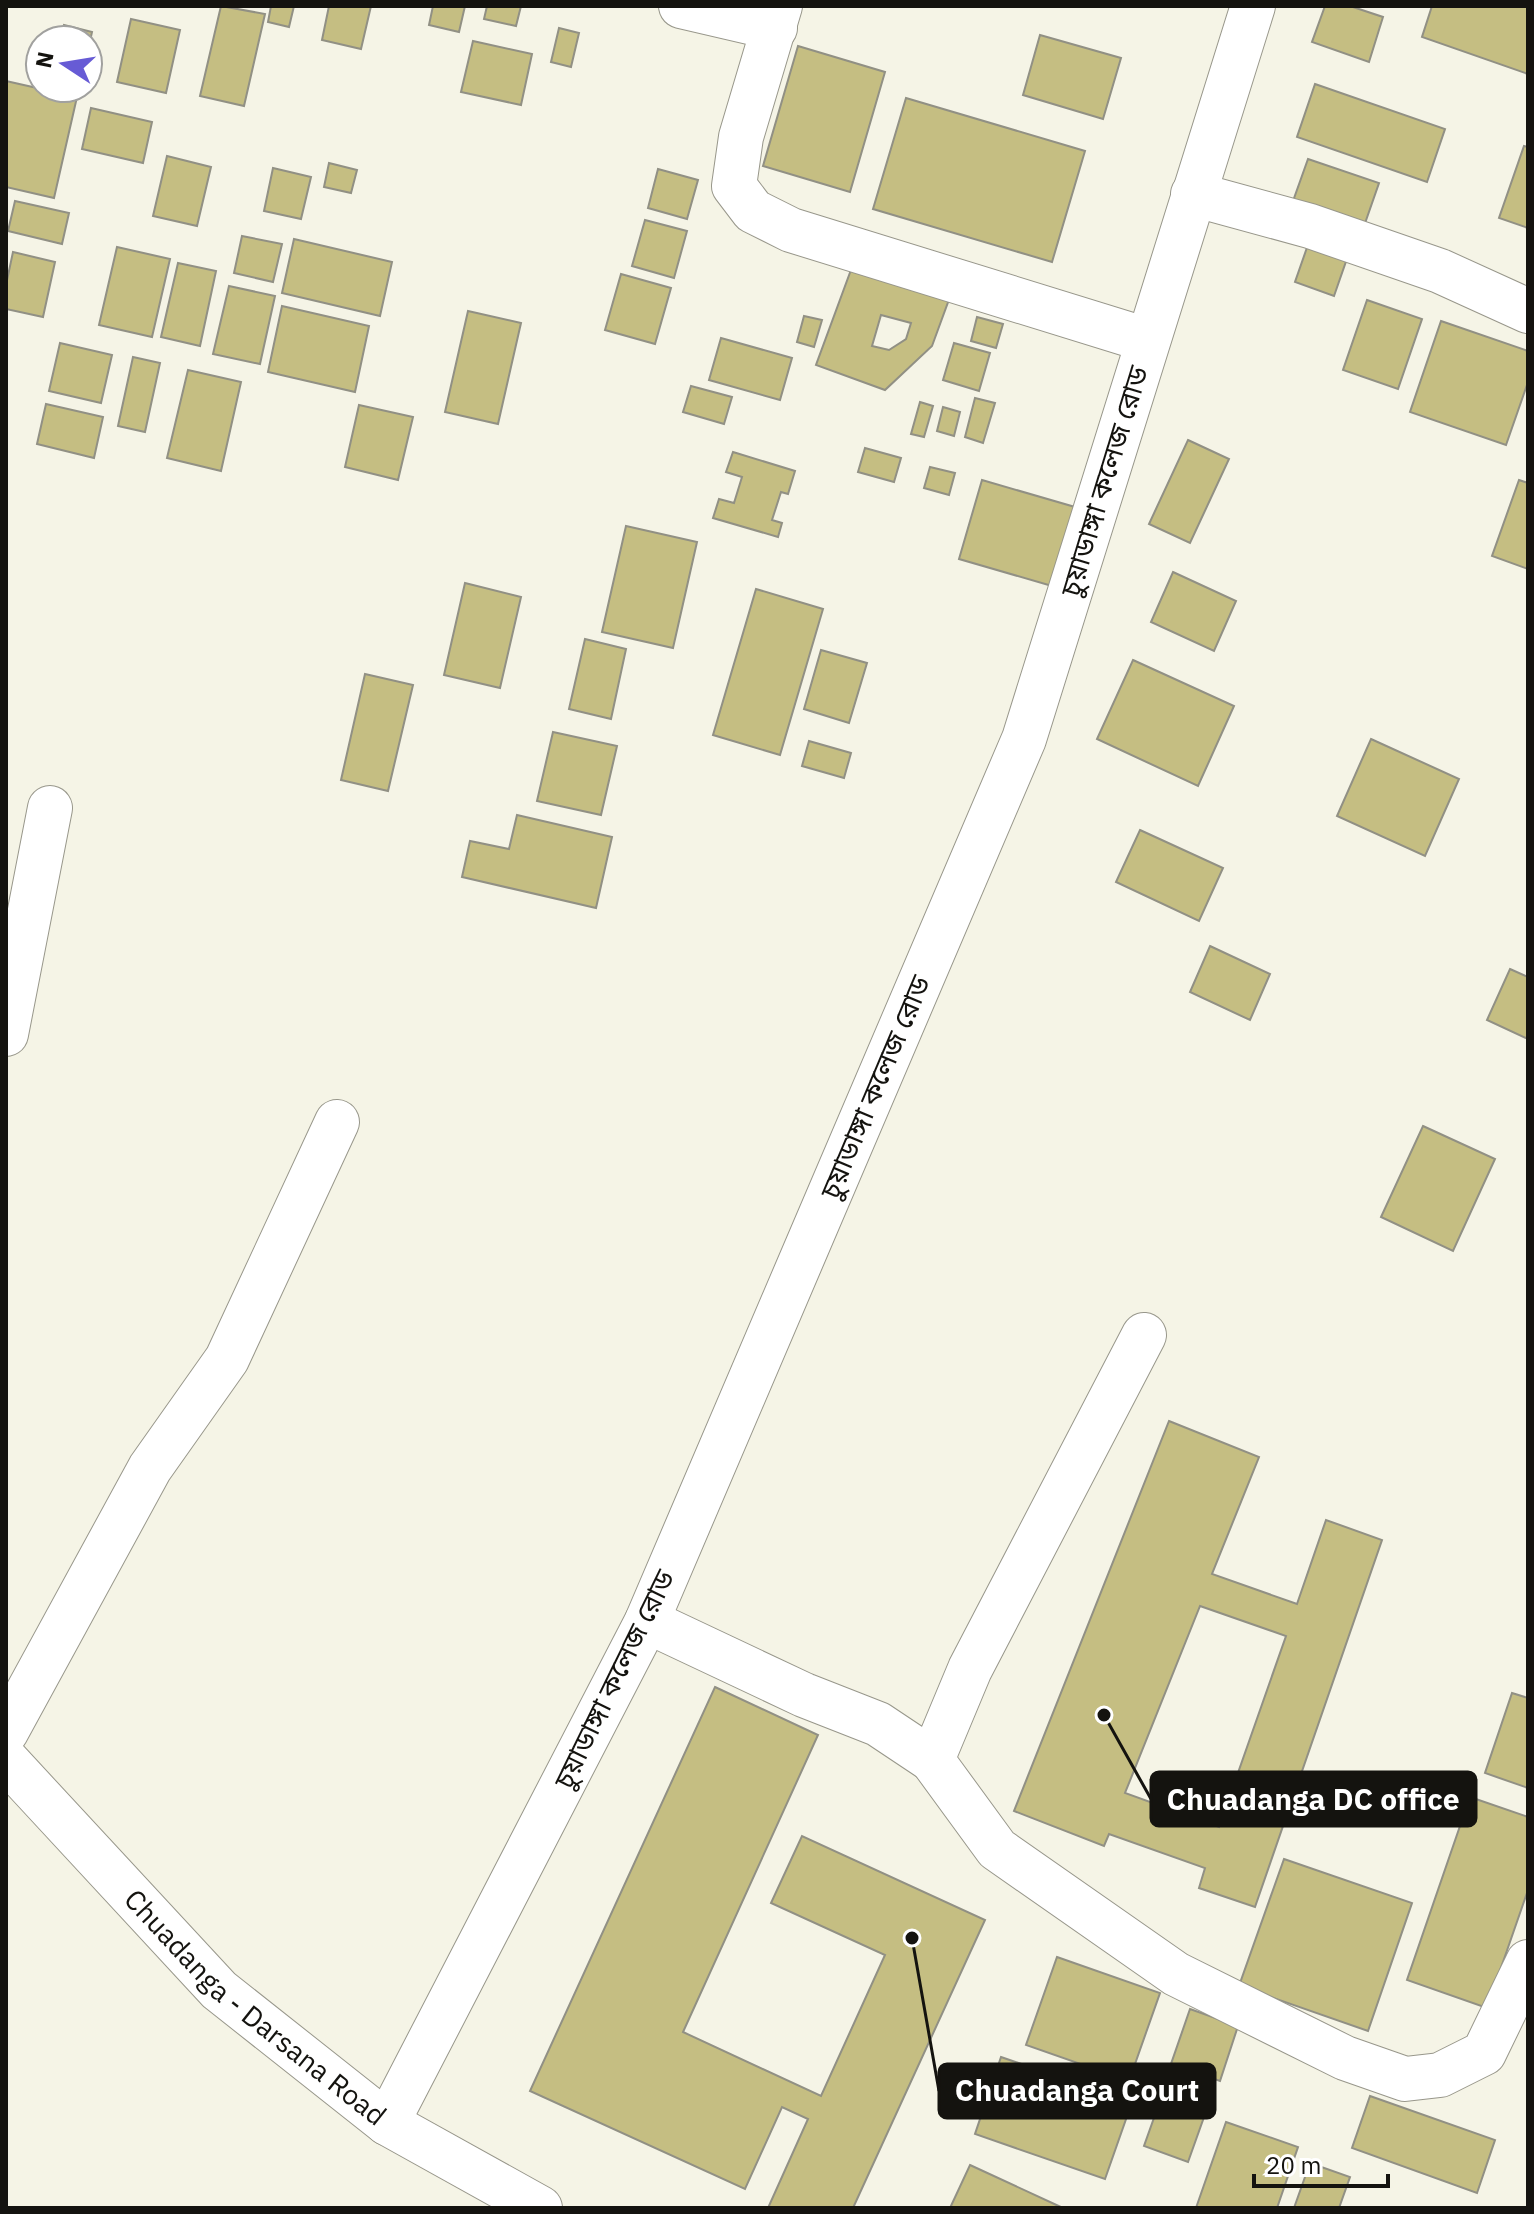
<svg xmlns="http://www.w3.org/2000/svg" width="1534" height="2214" font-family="'IBM Plex Sans','Noto Sans Bengali',sans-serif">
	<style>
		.building { fill: #c5be82; stroke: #919084; stroke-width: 2; fill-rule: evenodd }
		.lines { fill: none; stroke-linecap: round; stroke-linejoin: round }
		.minor-casing { stroke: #98978b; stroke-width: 46 }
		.primary-casing { stroke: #98978b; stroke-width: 46 }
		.minor { stroke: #fff; stroke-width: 44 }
		.primary { stroke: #fff; stroke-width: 44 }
		.labels { text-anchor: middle; stroke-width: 8; stroke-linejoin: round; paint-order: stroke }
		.street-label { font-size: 28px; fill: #14130f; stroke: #fff }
		.leader { fill: none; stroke: #14130f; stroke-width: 3 }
		.callout-dot { fill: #14130f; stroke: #fff; stroke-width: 3 }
		.callout { fill: #14130f; stroke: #14130f; stroke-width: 3 }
		.callout-label { font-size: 30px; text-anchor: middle; font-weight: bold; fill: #fff }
	</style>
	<rect width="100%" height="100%" fill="#f5f4e6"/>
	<g class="building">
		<polygon points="221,6 265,14 244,106 200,96"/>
		<polygon points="271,6 294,6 289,27 268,22"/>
		<polygon points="329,6 371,6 361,49 322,40"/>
		<polygon points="433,6 465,6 459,32 429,25"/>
		<polygon points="487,6 521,6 516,26 484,19"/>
		<polygon points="1325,6 1350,6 1383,17 1369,62 1312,42"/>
		<polygon points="1432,6 1528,6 1528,74 1422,37"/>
		<polygon points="131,19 180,30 166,93 117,82"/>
		<polygon points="64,25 92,32 88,50 88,40 60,40"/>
		<polygon points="559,28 579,33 571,67 551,62"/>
		<polygon points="1040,35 1121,58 1103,119 1023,95"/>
		<polygon points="473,41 532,54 521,105 461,92"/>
		<polygon points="798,46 885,72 850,192 763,166"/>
		<polygon points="6,81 77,97 54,198 6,187"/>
		<polygon points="1315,84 1445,129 1427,182 1297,137"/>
		<polygon points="906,98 1085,151 1052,262 873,209"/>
		<polygon points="91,108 152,122 143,163 82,149"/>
		<polygon points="1524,146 1528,147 1528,228 1499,218"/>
		<polygon points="167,156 211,167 197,226 153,216"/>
		<polygon points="1308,159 1379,183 1363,229 1292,204"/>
		<polygon points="329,163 357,170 351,193 324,187"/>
		<polygon points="273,168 311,177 301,219 264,211"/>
		<polygon points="658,169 698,180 687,219 648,208"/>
		<polygon points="15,201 69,213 62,244 8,231"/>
		<polygon points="645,220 687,231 674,278 632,266"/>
		<polygon points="242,236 282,244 273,282 234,273"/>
		<polygon points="1311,236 1350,250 1334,296 1295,282"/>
		<polygon points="294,239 392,262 380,316 282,293"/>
		<polygon points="117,247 170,259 152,337 99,325"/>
		<polygon points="13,252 55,262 43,317 6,309 6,285"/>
		<path d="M855 259 951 294 932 346 885 390 816 365ZM881 315 911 323 906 339 889 350 872 346Z"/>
		<polygon points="178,263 216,271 200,346 161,337"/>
		<polygon points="621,274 671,288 655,344 605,330"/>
		<polygon points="229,286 275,296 260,364 213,354"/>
		<polygon points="1367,300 1422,319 1398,389 1343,370"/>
		<polygon points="282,306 369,326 355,392 268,372"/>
		<polygon points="468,311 521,323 498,424 445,412"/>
		<polygon points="804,316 822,320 814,347 797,342"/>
		<polygon points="977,317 1003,324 996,348 971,341"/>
		<polygon points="1441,321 1528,351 1528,382 1506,445 1410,412"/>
		<polygon points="721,338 792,358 780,400 709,380"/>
		<polygon points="60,343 112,355 101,403 49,391"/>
		<polygon points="954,343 990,353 979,391 943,380"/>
		<polygon points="133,357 160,363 145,432 118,426"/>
		<polygon points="188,370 241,382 221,471 167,458"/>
		<polygon points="691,386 732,397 724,424 683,412"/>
		<polygon points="975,398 995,403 983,443 965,437"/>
		<polygon points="920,402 933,406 924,437 911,434"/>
		<polygon points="46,404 103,417 94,458 37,444"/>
		<polygon points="359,405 413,417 398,480 345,467"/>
		<polygon points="943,407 960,412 954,436 937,431"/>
		<polygon points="1188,440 1229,459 1190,543 1149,524"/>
		<polygon points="865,448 901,458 894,482 858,472"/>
		<polygon points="733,452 795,471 788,494 781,492 772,520 782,523 778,537 713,518 719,499 734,503 742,477 726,472"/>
		<polygon points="930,467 955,473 949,495 924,488"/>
		<polygon points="982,480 1075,507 1052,586 959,559"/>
		<polygon points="1519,480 1528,483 1528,569 1492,556"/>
		<polygon points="626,526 697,542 673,648 602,632"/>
		<polygon points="1173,572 1236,601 1214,651 1151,622"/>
		<polygon points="465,583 521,597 500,688 444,675"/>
		<polygon points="756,589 823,609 780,755 713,735"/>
		<polygon points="585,639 626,649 611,719 569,709"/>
		<polygon points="821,650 867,663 849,723 804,709"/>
		<polygon points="1133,660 1234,706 1198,786 1097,739"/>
		<polygon points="365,674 413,685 388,791 341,780"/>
		<polygon points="553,732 617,746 601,815 537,801"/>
		<polygon points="1371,739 1459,779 1425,856 1337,816"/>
		<polygon points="809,741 851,753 844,778 802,766"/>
		<polygon points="517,815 612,837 596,908 462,877 470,841 509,849"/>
		<polygon points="1140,830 1223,868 1199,921 1116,882"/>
		<polygon points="1210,946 1270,974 1250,1020 1190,992"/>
		<polygon points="1510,969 1528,977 1528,1039 1487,1020"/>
		<polygon points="1423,1126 1495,1159 1453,1251 1381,1217"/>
		<path d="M1169 1421 1259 1457 1212 1574 1297 1604 1326 1520 1382 1540 1255 1907 1199 1888 1205 1868 1109 1834 1104 1846 1014 1811ZM1200 1606 1286 1636 1219 1827 1125 1793Z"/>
		<polygon points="715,1687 818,1735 683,2032 821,2096 885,1955 771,1903 802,1836 985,1920 853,2208 768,2208 808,2119 782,2107 745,2189 530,2091"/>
		<polygon points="1512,1693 1528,1698 1528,1788 1485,1773"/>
		<polygon points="1470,1797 1528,1817 1528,1890 1487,2008 1407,1980"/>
		<polygon points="1284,1859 1412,1903 1368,2031 1239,1986"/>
		<polygon points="1057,1957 1160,1993 1129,2081 1026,2045"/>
		<polygon points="1190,2009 1238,2026 1220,2081 1171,2064"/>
		<polygon points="1001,2057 1132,2102 1105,2179 975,2134"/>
		<polygon points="1165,2087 1209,2103 1188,2162 1144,2146"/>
		<polygon points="1370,2096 1495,2140 1477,2193 1352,2148"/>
		<polygon points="1226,2122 1298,2147 1277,2208 1196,2208"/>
		<polygon points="1310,2163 1350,2177 1339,2208 1294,2208"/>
		<polygon points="970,2165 1063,2208 950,2208"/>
	</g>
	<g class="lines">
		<defs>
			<g id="minor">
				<polyline points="681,6 775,28"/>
				<polyline points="780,6 741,137 734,186 753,211 791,230 1147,340"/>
				<polyline points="1193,194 1310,226 1440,271 1528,311"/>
				<polyline points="6,1034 50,808"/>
				<polyline points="647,1621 804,1695 878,1724 932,1760 970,1669 1144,1335"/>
				<polyline points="6,1732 150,1468 227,1359 337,1122"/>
				<polyline points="932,1760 997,1849 1176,1974 1345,2058 1405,2079 1440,2075 1484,2053 1528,1962"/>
				<polyline points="387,2123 647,1621 1024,739 1253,6"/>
			</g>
			<g id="primary">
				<path id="s1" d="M6 1760 219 1990 387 2123 540 2208"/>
			</g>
		</defs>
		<use href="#minor" class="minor-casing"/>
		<use href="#primary" class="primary-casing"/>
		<use href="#minor" class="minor"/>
		<use href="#primary" class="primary"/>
	</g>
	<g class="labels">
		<g class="street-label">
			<text transform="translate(1104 481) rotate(-73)" y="10">চুয়াডাঙ্গা কলেজ রোড</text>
			<text transform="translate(875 1087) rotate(-67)" y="10">চুয়াডাঙ্গা কলেজ রোড</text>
			<text transform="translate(614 1679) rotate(-64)" y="10">চুয়াডাঙ্গা কলেজ রোড</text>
			<text dy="10" stroke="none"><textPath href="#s1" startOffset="352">Chuadanga - Darsana Road</textPath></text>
		</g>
	</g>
	<path class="leader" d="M1104 1715L1151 1799M912 1938L939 2091"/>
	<g class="callout-dot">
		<circle cx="1104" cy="1715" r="8"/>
		<circle cx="912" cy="1938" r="8"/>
	</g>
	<g class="callout">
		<rect x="1151" y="1772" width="325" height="54" rx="8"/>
		<rect x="939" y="2064" width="276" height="54" rx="8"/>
	</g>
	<g class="callout-label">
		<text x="1313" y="1810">Chuadanga DC office</text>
		<text x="1077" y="2101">Chuadanga Court</text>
	</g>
	<rect width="1534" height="2214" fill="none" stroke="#14130f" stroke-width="16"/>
	<g transform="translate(64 64) rotate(282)"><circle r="38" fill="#ffffff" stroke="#a1a19f" stroke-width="2"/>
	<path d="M0-6L14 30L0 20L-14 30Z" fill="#675bd5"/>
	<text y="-12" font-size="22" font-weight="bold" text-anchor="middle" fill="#14130f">N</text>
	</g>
	<path d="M1254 2174v12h134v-12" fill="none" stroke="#14130f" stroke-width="4"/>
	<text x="1266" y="2174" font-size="24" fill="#14130f" stroke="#ffffff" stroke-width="6" paint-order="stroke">20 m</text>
</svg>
